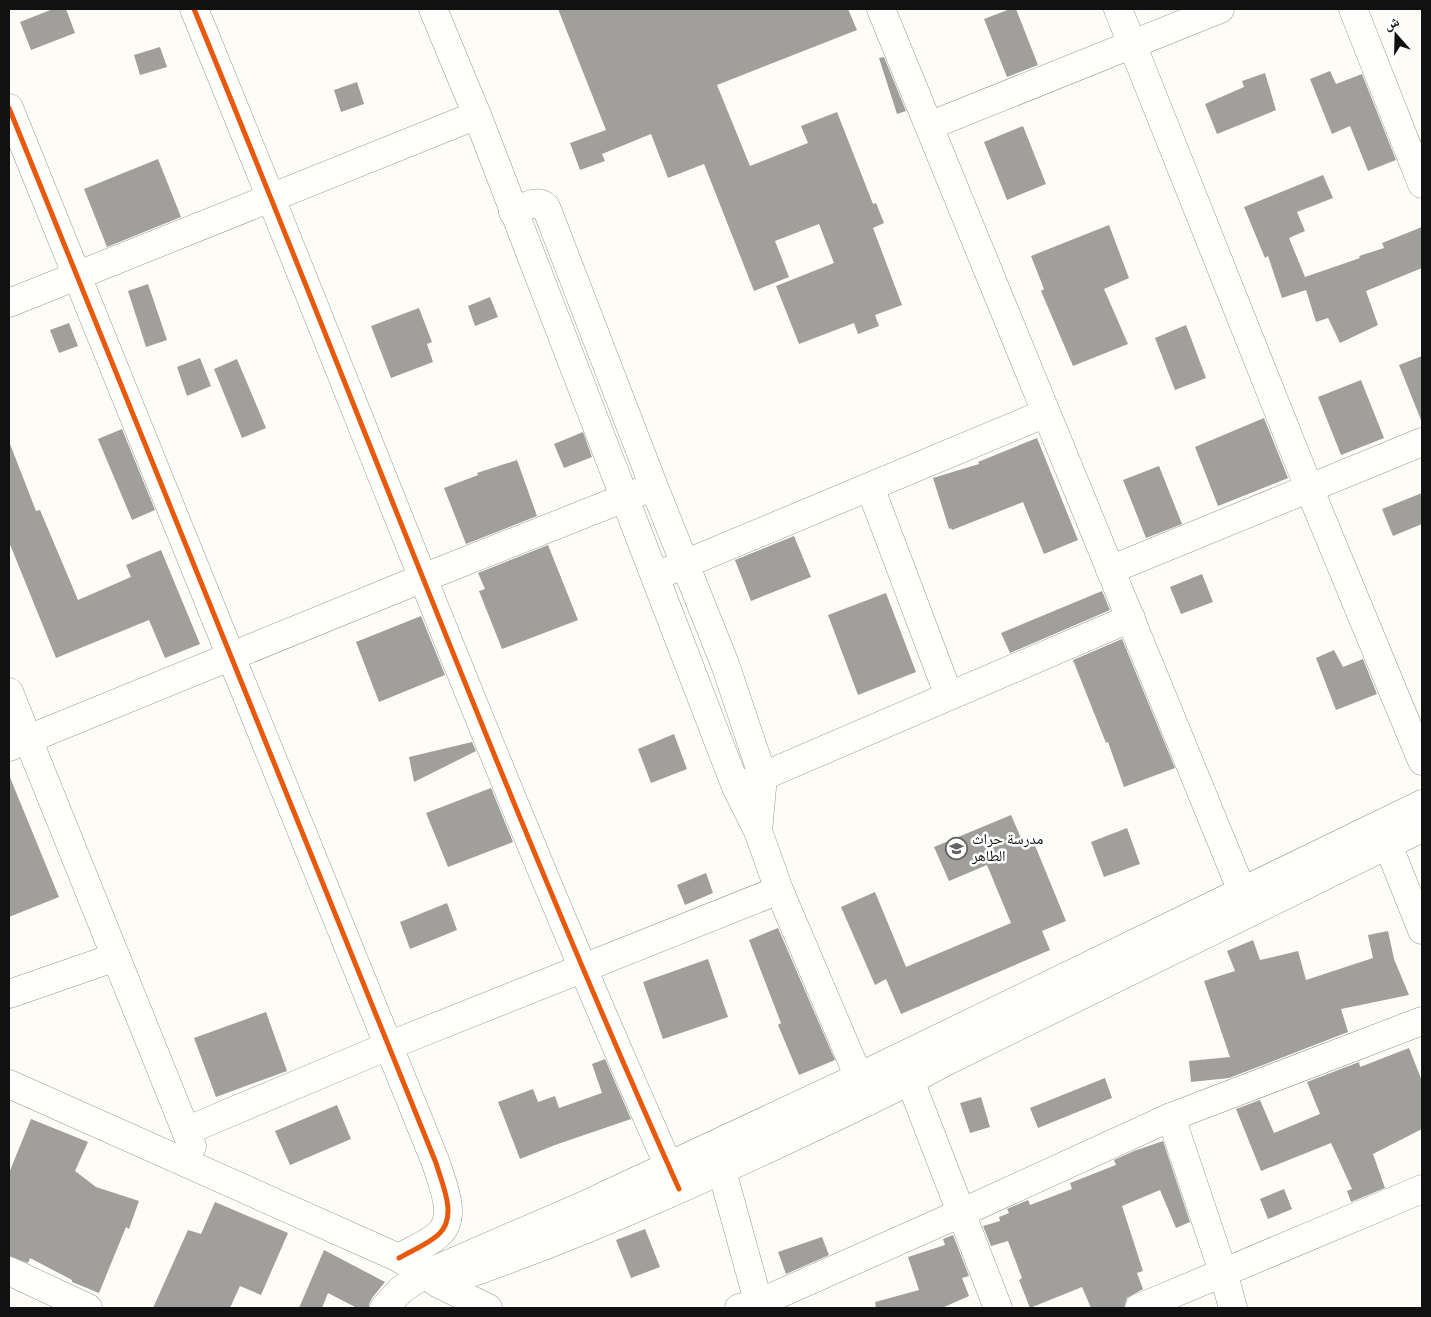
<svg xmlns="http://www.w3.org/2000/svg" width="1431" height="1317" font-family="'Libre Baskerville','Noto Naskh Arabic',serif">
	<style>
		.building { fill: #a19f9c }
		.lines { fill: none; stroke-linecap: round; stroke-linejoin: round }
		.minor-casing { stroke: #979795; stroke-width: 29 }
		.minor { stroke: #fffffe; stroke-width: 28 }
		.cycleway-casing { stroke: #fff; stroke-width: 8 }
		.cycleway { stroke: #e8590c; stroke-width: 5 }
		.labels { text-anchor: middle; stroke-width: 5; stroke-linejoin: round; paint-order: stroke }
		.poi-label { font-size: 15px; fill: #111; stroke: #fff; text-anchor: start }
	</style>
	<rect width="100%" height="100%" fill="#fdfcf7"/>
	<g class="building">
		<polygon points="53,9 66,9 75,33 31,50 20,22"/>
		<polygon points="558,9 848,9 857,30 717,85 750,166 808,143 801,126 837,112 873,204 876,203 884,223 873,228 902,305 875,315 879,326 858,334 854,323 799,344 776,286 834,263 819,224 775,241 789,277 754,291 704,164 668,178 651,134 602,154 605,161 580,170 570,143 606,130"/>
		<polygon points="1010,9 1016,9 1038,65 1007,77 984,19"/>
		<polygon points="160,47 167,67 140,75 134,55"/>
		<polygon points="884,57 906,111 897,114 879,58"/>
		<polygon points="1330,71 1336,84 1362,74 1396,160 1368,171 1350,126 1332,134 1310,79"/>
		<polygon points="1265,73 1276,110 1217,134 1205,104 1244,87 1242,81"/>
		<polygon points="357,82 364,104 341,112 334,90"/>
		<polygon points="1023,126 1046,184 1007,200 984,142"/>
		<polygon points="158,159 181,217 107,247 84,189"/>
		<polygon points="1323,175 1333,198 1297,212 1305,231 1289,238 1305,277 1360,258 1359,256 1384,248 1382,243 1422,227 1422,268 1366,291 1378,325 1340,343 1328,318 1316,322 1306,290 1282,298 1268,256 1265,258 1244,207"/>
		<polygon points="1109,225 1129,278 1104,289 1128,344 1073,366 1041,291 1044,289 1031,256"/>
		<polygon points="148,284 167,340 146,347 128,291"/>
		<polygon points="490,297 498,317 475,326 468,306"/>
		<polygon points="419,308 432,342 427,344 433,362 391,378 371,326"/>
		<polygon points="69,323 78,346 59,353 50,330"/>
		<polygon points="1186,325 1206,378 1175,390 1155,338"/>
		<polygon points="1422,356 1422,420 1421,420 1399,365"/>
		<polygon points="200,358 211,386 187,396 177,367"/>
		<polygon points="237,359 266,428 242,438 214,369"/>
		<polygon points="1361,380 1384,438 1341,455 1318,397"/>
		<polygon points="1264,418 1288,478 1218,506 1195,447"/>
		<polygon points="122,429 155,510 132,520 98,439"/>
		<polygon points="583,432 592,457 564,468 554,444"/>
		<polygon points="1037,438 1078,540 1044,554 1023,502 952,530 951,528 949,529 933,478 979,464 978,462"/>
		<polygon points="10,444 36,511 40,510 78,600 131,577 126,565 161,550 200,644 165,658 149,620 56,658 9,542 9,445"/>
		<polygon points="517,460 537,516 466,544 444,488 478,475 477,473"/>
		<polygon points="1159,466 1182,524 1146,538 1123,480"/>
		<polygon points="1422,493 1422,524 1393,536 1382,509"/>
		<polygon points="794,536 811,577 751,601 735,560"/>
		<polygon points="548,545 578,620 502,649 479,591 485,589 478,573"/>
		<polygon points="1202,574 1213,602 1181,614 1170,587"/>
		<polygon points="1102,591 1110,610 1010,653 1001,633"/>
		<polygon points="886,593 916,672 858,695 828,615"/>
		<polygon points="421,616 445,675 379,702 356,642"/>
		<polygon points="1122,639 1175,768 1124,787 1108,742 1106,743 1073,660"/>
		<polygon points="1334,650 1343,667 1363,659 1377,694 1336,710 1316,658"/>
		<polygon points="674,734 687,769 651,783 638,749"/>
		<polygon points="472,742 476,751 414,782 409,757"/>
		<polygon points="9,775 59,897 9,917"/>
		<polygon points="491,788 513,842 448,867 426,813"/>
		<polygon points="1011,815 1025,847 1034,843 1066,921 1042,931 1050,950 901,1014 886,979 875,985 841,907 875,892 906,967 1011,923 987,865 949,881 934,847"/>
		<polygon points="1127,828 1140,864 1104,877 1091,842"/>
		<polygon points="706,873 713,893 685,905 677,885"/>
		<polygon points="447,903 457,930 410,949 400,922"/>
		<polygon points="778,928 835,1060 799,1075 778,1025 781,1023 749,940"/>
		<polygon points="1388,931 1394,959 1409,995 1341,1009 1348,1032 1229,1078 1191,1082 1189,1061 1230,1057 1204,981 1235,971 1227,951 1253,940 1260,960 1298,951 1306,980 1373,958 1368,935"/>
		<polygon points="708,959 728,1017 663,1039 643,982"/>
		<polygon points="266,1012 287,1071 216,1097 194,1038"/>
		<polygon points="1409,1048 1422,1081 1422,1129 1373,1154 1385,1188 1351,1202 1347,1191 1352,1189 1331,1143 1261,1171 1236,1109 1260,1100 1274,1133 1320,1114 1307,1082 1359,1062 1360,1067"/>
		<polygon points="605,1059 631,1119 555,1145 520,1159 498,1102 533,1089 538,1102 555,1096 559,1108 602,1093 592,1064"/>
		<polygon points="1105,1078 1112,1098 1038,1128 1030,1108"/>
		<polygon points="981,1097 990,1127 970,1133 960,1103"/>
		<polygon points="337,1105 351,1139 290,1165 275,1131"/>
		<polygon points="31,1119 88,1142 75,1171 96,1187 139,1201 129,1229 126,1227 99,1293 72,1282 72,1280 30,1258 28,1263 9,1256 9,1173"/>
		<polygon points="1163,1141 1190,1222 1176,1228 1160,1190 1122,1206 1143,1271 1137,1273 1143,1289 1127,1298 1124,1308 1091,1308 1082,1287 1030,1308 1019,1280 1022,1278 1008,1241 991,1246 983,1226 1000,1221 999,1217 1009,1213 1007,1209 1028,1200 1030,1205 1072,1189 1070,1183 1116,1165 1114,1160 1134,1151"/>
		<polygon points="1284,1189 1292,1209 1268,1219 1260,1199"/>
		<polygon points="215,1202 288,1233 261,1295 240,1286 230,1308 153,1308 188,1230 201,1234"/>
		<polygon points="645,1229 660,1267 631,1278 616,1240"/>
		<polygon points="953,1235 969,1276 962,1278 969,1296 942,1308 876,1308 875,1302 919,1290 908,1257 945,1245 943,1239"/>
		<polygon points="822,1237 829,1255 786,1274 778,1252"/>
		<polygon points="324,1250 385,1282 372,1298 369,1304 369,1308 357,1308 328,1293 322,1308 299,1308"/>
	</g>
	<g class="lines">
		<defs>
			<g id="minor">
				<path d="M194 9C356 402 505 801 679 1189"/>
				<polyline points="433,9 477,115 736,787 758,831 779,890 869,1101"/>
				<polyline points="881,9 1248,906"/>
				<polyline points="1118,9 1309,488 1422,761"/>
				<polyline points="1353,9 1422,184"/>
				<path d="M9 108 436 1163C442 1184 458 1216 439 1234 430 1243 411 1251 399 1258"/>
				<polyline points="929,126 1220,9"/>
				<path d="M513 212C523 208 537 198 546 207L654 487 725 664 763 777 758 831"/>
				<polyline points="9,303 477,115"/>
				<polyline points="870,487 949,696"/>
				<polyline points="1110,570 1422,442"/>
				<polyline points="668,571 1046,413"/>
				<polyline points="9,692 192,1146"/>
				<polyline points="9,747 423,578 642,491"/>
				<polyline points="747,783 1131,618"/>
				<polyline points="1388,845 1422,930"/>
				<polyline points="9,994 116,957"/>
				<polyline points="904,1065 998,1308"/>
				<polyline points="9,1084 399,1258 439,1284 488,1308"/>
				<polyline points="1171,1117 1223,1272 1233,1308"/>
				<polyline points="186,1131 388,1046 779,890"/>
				<polyline points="717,1153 760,1308"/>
				<polyline points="9,1271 88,1308"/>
				<path d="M459 1277C567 1240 673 1193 776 1145 832 1118 889 1093 943 1063L1422 828"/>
				<polyline points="384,1308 402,1289 423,1275 587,1204 859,1077 1422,804"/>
				<polyline points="739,1308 759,1303 961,1213 1171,1117 1422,1021"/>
				<polyline points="1139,1308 1422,1189"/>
			</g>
		</defs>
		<use href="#minor" class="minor-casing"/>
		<use href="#minor" class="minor"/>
		<defs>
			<g id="cycleway">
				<path d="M194 9C356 402 505 801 679 1189"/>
				<path d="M9 108 436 1163C442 1184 458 1216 439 1234 430 1243 411 1251 399 1258"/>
			</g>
		</defs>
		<use href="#cycleway" class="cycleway-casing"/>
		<use href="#cycleway" class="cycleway"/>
	</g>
	<defs>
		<symbol id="school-ring" viewBox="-11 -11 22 22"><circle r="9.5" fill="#fff" stroke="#646362" stroke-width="1.5"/><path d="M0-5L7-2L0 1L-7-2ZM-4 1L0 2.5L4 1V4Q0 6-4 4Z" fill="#646362"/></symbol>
	</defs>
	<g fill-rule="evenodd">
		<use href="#school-ring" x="944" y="836" width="25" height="25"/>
	</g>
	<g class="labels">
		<g class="poi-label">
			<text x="972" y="844">مدرسة حراث<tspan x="972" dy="17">الطاهر</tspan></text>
		</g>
	</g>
	<rect width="1431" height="1317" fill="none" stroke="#111111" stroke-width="20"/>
	<g transform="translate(1396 35) rotate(340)" stroke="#ffffff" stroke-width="4" paint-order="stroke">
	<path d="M0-4L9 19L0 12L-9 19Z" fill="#111111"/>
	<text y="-8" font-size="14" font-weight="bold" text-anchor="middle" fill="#111111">ش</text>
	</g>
</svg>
